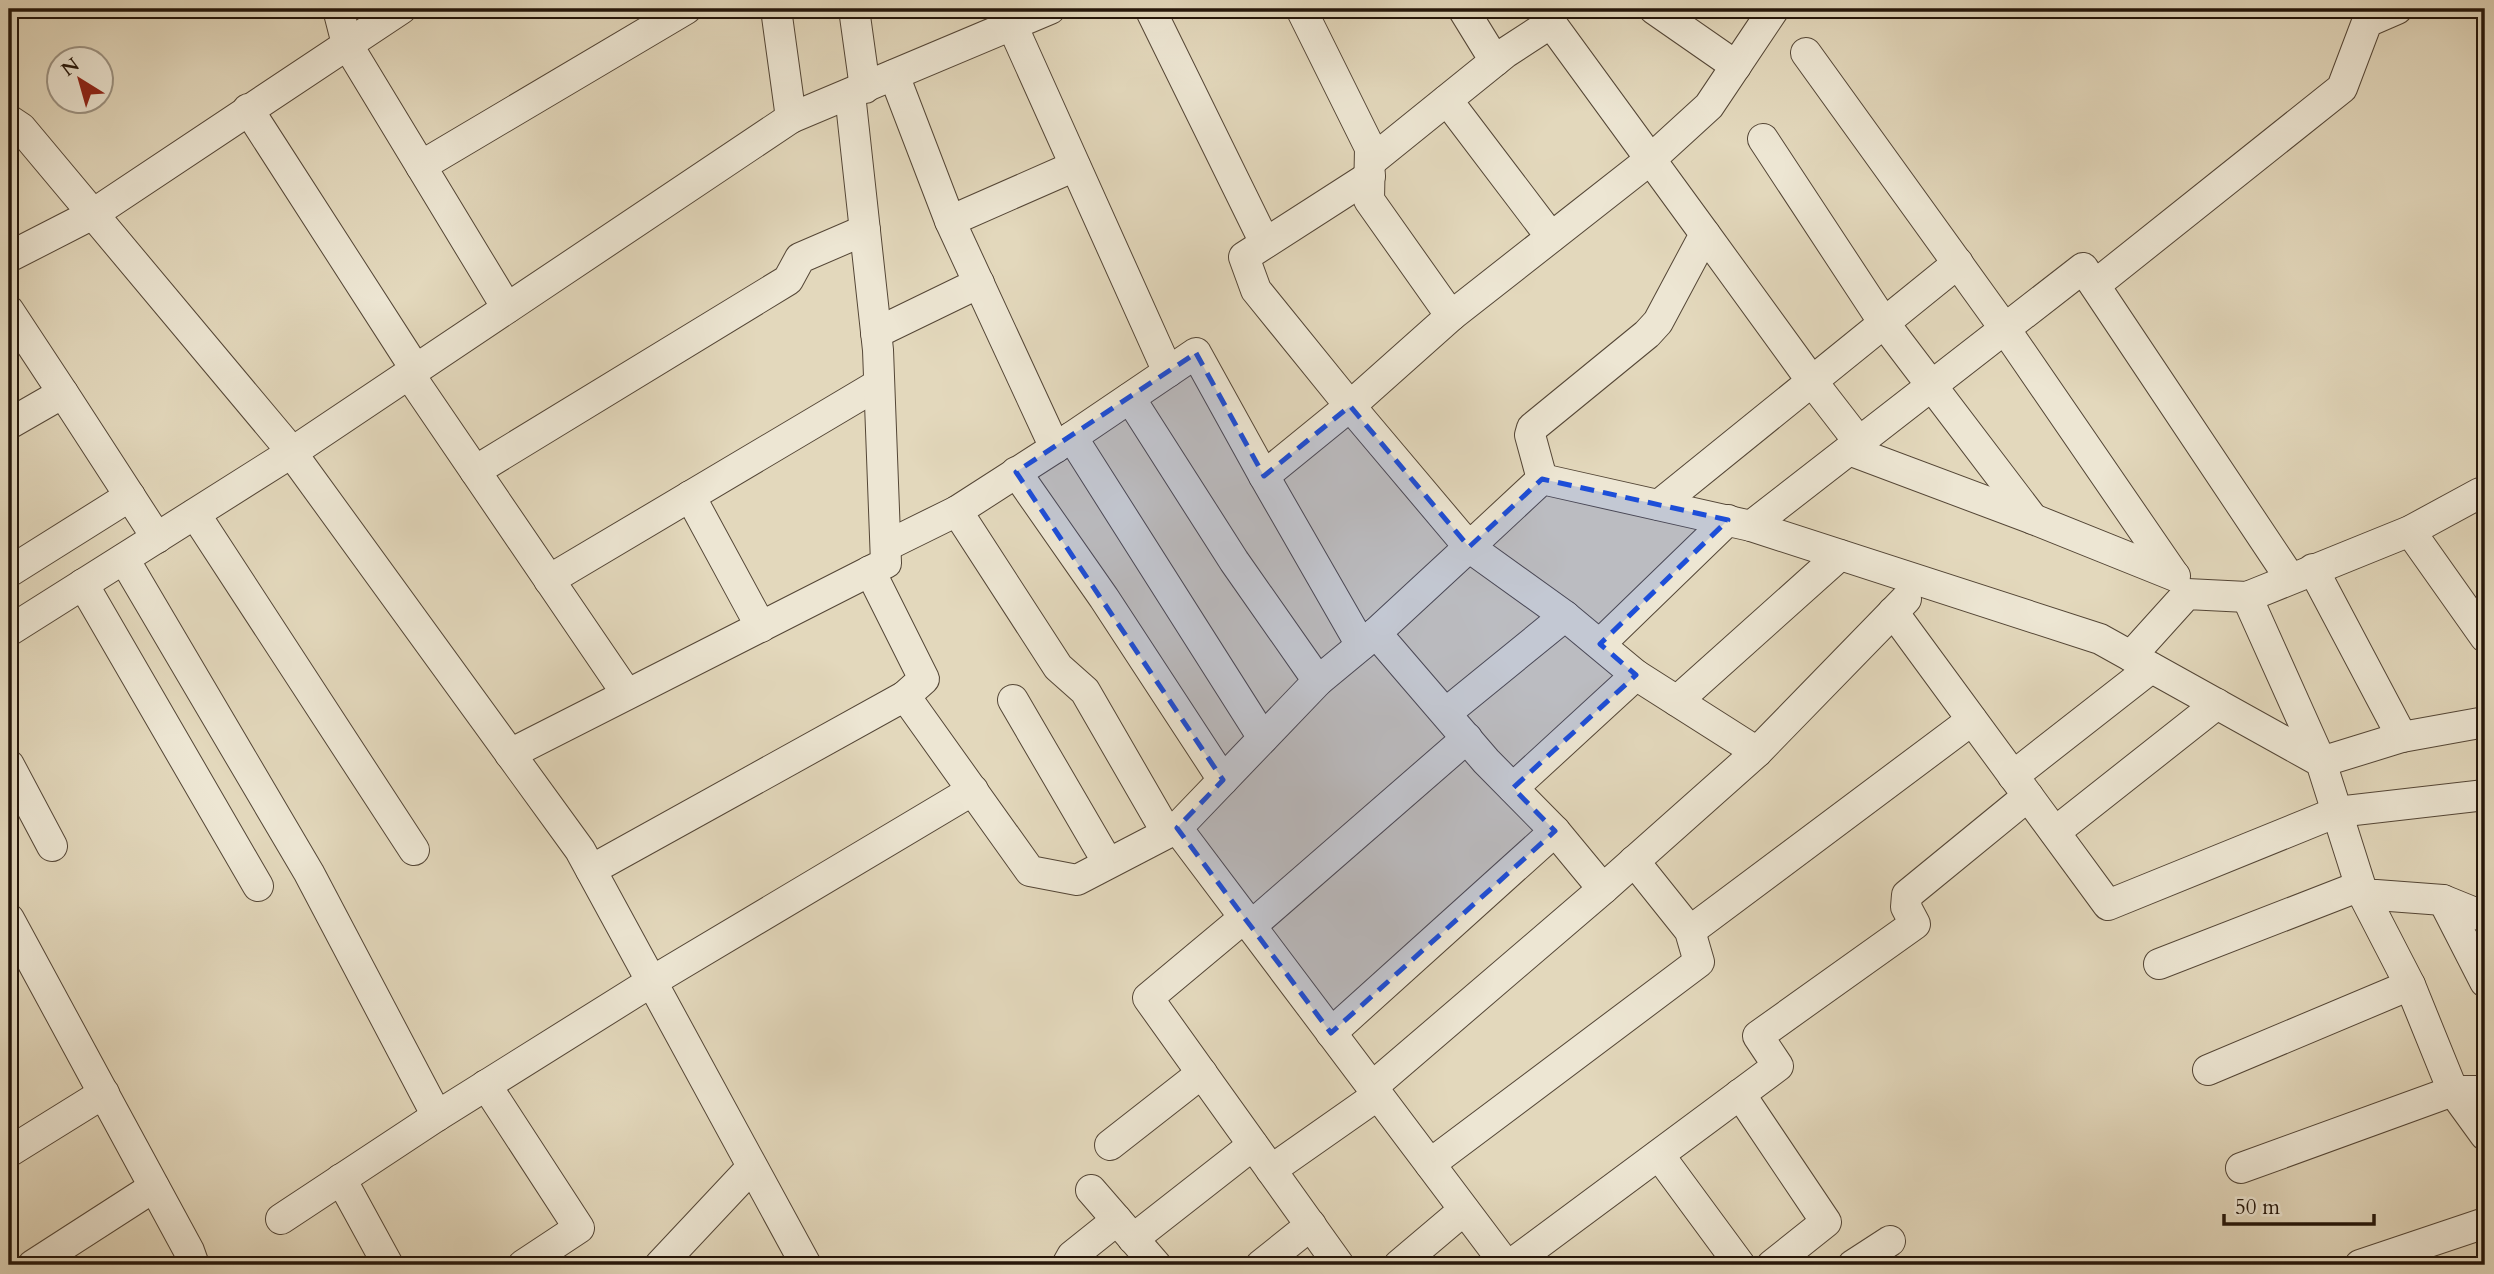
<svg xmlns="http://www.w3.org/2000/svg" width="2494" height="1274" font-family="Cardo,serif">
	<style>
		.lines { fill: none; stroke-linecap: round; stroke-linejoin: round }
		.minor-casing { stroke: #544636; stroke-width: 32 }
		.minor { stroke: #ede6d3; stroke-width: 30 }
		.marked { fill: #1d4ed8; fill-opacity: 0.2; stroke: #1d4ed8; stroke-width: 5; stroke-dasharray: 14 9; stroke-linejoin: round }
	</style>
	<rect width="100%" height="100%" fill="#e3d8bc"/>
	<filter id="stains"><feTurbulence type="fractalNoise" baseFrequency=".00286" numOctaves="4"/><feColorMatrix values="0 0 0 0 .2 0 0 0 0 .09 0 0 0 0 .02 0 0 0 .5 -.17"/></filter>
	<radialGradient id="worn" r=".72"><stop offset=".6" stop-color="#630" stop-opacity="0"/><stop offset="1" stop-color="#630" stop-opacity=".3"/></radialGradient>
	<g class="lines">
		<defs>
			<g id="minor">
				<polyline points="338,9 347,44 507,308"/>
				<polyline points="776,9 791,118"/>
				<polyline points="854,9 865,88"/>
				<polyline points="1150,9 1265,243"/>
				<polyline points="1301,9 1370,148 1369,200 1451,316 1350,406 1469,547 1542,479 1751,526 2100,639 2321,762 2363,894 2443,900 2485,917"/>
				<polyline points="1463,9 1495,61"/>
				<polyline points="1654,9 1736,66"/>
				<polyline points="1012,25 1168,372"/>
				<polyline points="1806,53 2005,329 2174,575"/>
				<polyline points="894,75 950,221 1055,448"/>
				<polyline points="1447,100 1551,237"/>
				<polyline points="248,109 416,370"/>
				<polyline points="9,120 21,128 283,441 580,850 806,1265"/>
				<polyline points="1763,139 1884,323 2033,519"/>
				<polyline points="1370,162 1505,53 1551,23 1705,234 1658,322 1647,334 1532,428 1530,435 1542,479"/>
				<polyline points="421,166 686,9"/>
				<polyline points="950,221 1075,166"/>
				<polyline points="1705,234 1811,380 1859,442"/>
				<polyline points="9,257 93,214 401,9"/>
				<polyline points="2095,285 2342,88 2367,22 2397,9"/>
				<polyline points="9,311 63,393 9,424"/>
				<polyline points="1451,316 1651,159 1709,106 1774,9"/>
				<polyline points="876,333 979,283"/>
				<polyline points="409,374 627,694"/>
				<polyline points="63,393 157,538"/>
				<polyline points="1130,398 1234,561 1318,681"/>
				<polyline points="1072,437 1263,738"/>
				<polyline points="1849,450 2033,519 2175,576"/>
				<polyline points="475,471 788,280 800,258 865,230"/>
				<polyline points="1016,472 1104,598 1223,780"/>
				<polyline points="1264,476 1350,406 1256,290 1244,257 1370,176"/>
				<polyline points="690,496 761,627"/>
				<polyline points="1659,505 1958,263"/>
				<polyline points="957,511 1072,437 1196,353 1264,476 1361,645"/>
				<polyline points="195,514 414,850"/>
				<polyline points="1751,526 2083,268 2290,578"/>
				<polyline points="2410,531 2485,637"/>
				<polyline points="886,546 957,511 1058,667 1085,691 1167,833"/>
				<polyline points="124,559 309,873 437,1116 651,982 973,790"/>
				<polyline points="2313,569 2402,737"/>
				<polyline points="870,571 924,679 905,696"/>
				<polyline points="9,572 130,496"/>
				<polyline points="549,580 879,384"/>
				<polyline points="83,584 258,886"/>
				<polyline points="2247,597 2321,762 2402,737 2485,722"/>
				<polyline points="1893,612 2108,905 2337,812 2485,795"/>
				<polyline points="9,631 291,453 791,118 1050,9"/>
				<polyline points="1376,633 1486,761 1555,831 1603,889"/>
				<polyline points="1600,644 1728,520"/>
				<polyline points="2131,656 2187,594 2247,597 2410,531 2480,493"/>
				<polyline points="1013,700 1108,863"/>
				<polyline points="1677,701 1840,555"/>
				<polyline points="1446,713 1565,616 1636,675 1757,752"/>
				<polyline points="510,754 886,563 878,350 850,94"/>
				<polyline points="9,765 52,846"/>
				<polyline points="2013,776 2151,668"/>
				<polyline points="1513,788 1636,675"/>
				<polyline points="1177,828 1506,1265"/>
				<polyline points="2055,832 2217,704"/>
				<polyline points="591,870 905,696 1030,871 1077,880 1177,828 1318,681 1376,633 1469,547 1565,616"/>
				<polyline points="2363,894 2410,985 2453,1091 2485,1135"/>
				<polyline points="2443,900 2485,982"/>
				<polyline points="1245,917 1148,998 1339,1265"/>
				<polyline points="9,919 189,1251 194,1265"/>
				<polyline points="1251,926 1467,738"/>
				<polyline points="1690,931 1972,720"/>
				<polyline points="2159,964 2360,886"/>
				<polyline points="1331,1033 1555,831"/>
				<polyline points="2208,1070 2410,985"/>
				<polyline points="486,1085 579,1228 523,1265"/>
				<polyline points="1372,1087 1603,889 1757,752 1906,599"/>
				<polyline points="1740,1094 1826,1222 1772,1265"/>
				<polyline points="1110,1145 1202,1073"/>
				<polyline points="9,1152 104,1093"/>
				<polyline points="1659,1155 1740,1265"/>
				<polyline points="1430,1164 1699,962 1690,931 1634,861"/>
				<polyline points="2241,1168 2453,1091 2485,1091"/>
				<polyline points="1271,1170 1378,1095"/>
				<polyline points="341,1179 388,1265"/>
				<polyline points="1091,1190 1156,1265"/>
				<polyline points="281,1219 437,1116"/>
				<polyline points="1133,1239 1253,1145"/>
				<polyline points="33,1265 154,1187"/>
				<polyline points="660,1265 752,1167"/>
				<polyline points="1067,1265 1072,1256 1117,1220"/>
				<polyline points="1261,1265 1311,1225"/>
				<polyline points="1399,1265 1464,1210"/>
				<polyline points="1510,1265 1778,1066 1758,1036 1915,924 1906,907 1907,895 2028,796"/>
				<polyline points="1853,1265 1890,1241"/>
				<polyline points="2360,1265 2485,1223"/>
			</g>
		</defs>
		<use href="#minor" class="minor-casing"/>
		<use href="#minor" class="minor"/>
	</g>
	<path class="marked" d="M1196 353 1264 476 1350 406 1469 547 1542 479 1728 520 1600 644 1636 675 1513 788 1555 831 1331 1033 1177 828 1223 780 1016 472Z"/>
	<rect width="2494" height="1274" fill="none" stroke="#e3d8bc" stroke-width="35"/>
	<rect x="10" y="10" width="2473" height="1253" fill="none" stroke="#25160a" stroke-width="3.5"/>
	<rect x="18" y="18" width="2459" height="1239" fill="none" stroke="#25160a" stroke-width="2"/>
	<g transform="translate(80 80) rotate(323)"><circle r="33" fill="#ede6d3" stroke="#9d9383" stroke-width="2"/>
	<path d="M0-5L12 26L0 18L-12 26Z" fill="#8f2418"/>
	<text y="-10" font-size="19" font-weight="bold" text-anchor="middle" fill="#25160a">N</text>
	</g>
	<path d="M2224 1214v10h150v-10" fill="none" stroke="#25160a" stroke-width="3.5"/>
	<text x="2235" y="1214" font-size="21" fill="#25160a" stroke="#ede6d3" stroke-width="5" paint-order="stroke">50 m</text>
	<rect width="100%" height="100%" filter="url(#stains)"/>
	<rect width="100%" height="100%" fill="url(#worn)"/>
</svg>
